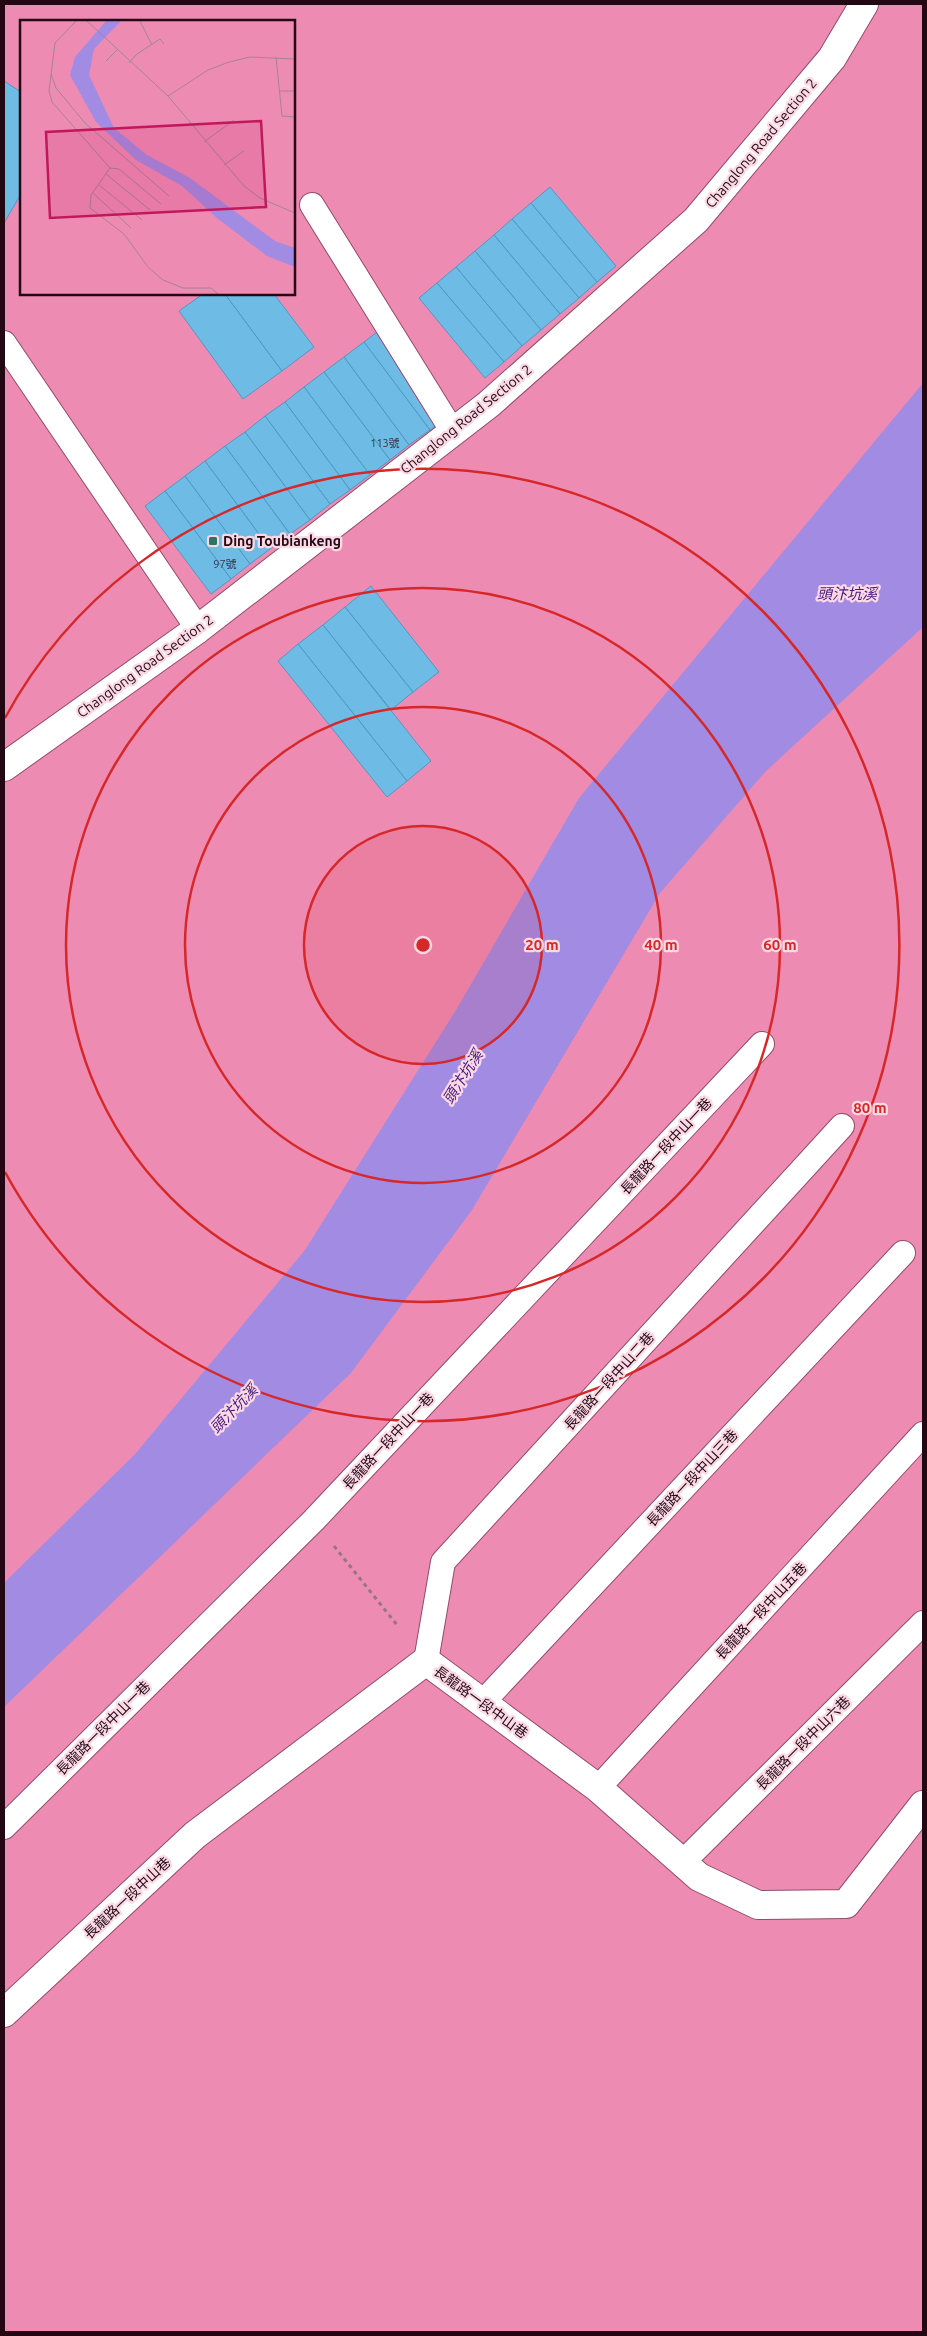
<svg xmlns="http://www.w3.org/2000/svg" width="927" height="2336" font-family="Ubuntu,'Noto Sans TC',sans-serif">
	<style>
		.forest { fill: #ee8bb3; fill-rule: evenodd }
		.water { fill: #a28be3 }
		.building { fill: #6ebbe6; stroke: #4c99c4 }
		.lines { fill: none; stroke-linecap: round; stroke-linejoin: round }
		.service-casing { stroke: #924c69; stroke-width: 26 }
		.minor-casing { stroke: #924c69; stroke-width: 30 }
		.secondary-casing { stroke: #924c69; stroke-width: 30 }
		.path { stroke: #957782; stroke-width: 3; stroke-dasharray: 4 4; stroke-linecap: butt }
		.service { stroke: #fff; stroke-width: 24 }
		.minor { stroke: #fff; stroke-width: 28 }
		.secondary { stroke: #fff; stroke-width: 28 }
		.ring { fill: none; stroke: #d62828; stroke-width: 2.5 }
		.poi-dot { fill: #317363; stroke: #fad9e4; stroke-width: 2 }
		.labels { text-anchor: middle; stroke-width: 4.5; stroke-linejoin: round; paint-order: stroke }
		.number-label { font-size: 11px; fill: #363548 }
		.street-label { font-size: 14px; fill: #230814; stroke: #fad9e4 }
		.poi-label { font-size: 14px; font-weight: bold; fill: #230814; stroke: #fad9e4; text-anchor: start }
		.water-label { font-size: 15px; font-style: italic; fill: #42177f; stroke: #fad9e4 }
		.inset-road { fill: none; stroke: #a48591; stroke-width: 1 }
		.view { fill: #c2185b; fill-opacity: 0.15; stroke: #c2185b; stroke-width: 2.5 }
		.inset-edge { fill: none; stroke: #230814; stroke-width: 2.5 }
		.centre { fill: #d62828; stroke: #fad9e4; stroke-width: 2.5 }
		.ring-label { font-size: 15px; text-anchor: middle; font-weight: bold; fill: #d62828; stroke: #fad9e4; stroke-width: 4.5; stroke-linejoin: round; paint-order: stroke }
	</style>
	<rect width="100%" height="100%" fill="#fad9e4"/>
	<path class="forest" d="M4 4H923V2332H4ZM21 21H294V294H21Z"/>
	<polygon class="water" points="923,383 923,627 765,772 660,893 472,1210 351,1373 4,1707 4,1583 136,1453 305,1250 456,1010 579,798"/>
	<g class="building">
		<polygon points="4,81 21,92 21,194 4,223"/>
		<polygon points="550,187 616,266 597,282 531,203"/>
		<polygon points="531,203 597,282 579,298 512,219"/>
		<polygon points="512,219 579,298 560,314 494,235"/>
		<polygon points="494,235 560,314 541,330 475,251"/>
		<polygon points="475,251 541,330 522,346 456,267"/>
		<polygon points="456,267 522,346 504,362 437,283"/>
		<polygon points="437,283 504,362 485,378 419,298"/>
		<polygon points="203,294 225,294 282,371 243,399 179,311"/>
		<polygon points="225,294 274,294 314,347 282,371"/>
		<polygon points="384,327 449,415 430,430 364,342"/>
		<polygon points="364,342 430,430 409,445 344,357"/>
		<polygon points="344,357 409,445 390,460 324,372"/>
		<polygon points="324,372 390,460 370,475 304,387"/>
		<polygon points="304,387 370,475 350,490 285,402"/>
		<polygon points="285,402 350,490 330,504 265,416"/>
		<polygon points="265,416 330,504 310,520 245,432"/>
		<polygon points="245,432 310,520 290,534 225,446"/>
		<polygon points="225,446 290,534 270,549 205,461"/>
		<polygon points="205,461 270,549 250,564 185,476"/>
		<polygon points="185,476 250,564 231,579 165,491"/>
		<polygon points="165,491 231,579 211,594 145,506"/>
		<polygon points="371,586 439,672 413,692 345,607"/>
		<polygon points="345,607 413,692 391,710 323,625"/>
		<polygon points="323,625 431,761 407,781 298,644"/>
		<polygon points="298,644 407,781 387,797 278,661"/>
	</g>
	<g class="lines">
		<defs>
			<g id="service">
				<polyline points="312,205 453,432"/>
				<polyline points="4,343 198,629"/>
				<polyline points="426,1661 443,1562 842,1126"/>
				<polyline points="482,1703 903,1253"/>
				<polyline points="598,1788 923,1434"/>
				<polyline points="4,1827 314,1520 762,1044"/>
				<polyline points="683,1862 923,1623"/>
			</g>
			<polyline id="minor" points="4,2013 195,1835 426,1661 598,1788 699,1877 758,1905 846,1904 923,1805"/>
			<polyline id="secondary" points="4,767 198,629 489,404 696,220 832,58 864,4"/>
		</defs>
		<use href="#service" class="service-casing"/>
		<use href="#minor" class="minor-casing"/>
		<use href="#secondary" class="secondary-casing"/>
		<polyline class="path" points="334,1546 397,1625"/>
		<use href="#service" class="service"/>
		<use href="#minor" class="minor"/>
		<use href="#secondary" class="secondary"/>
	</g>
	<circle cx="423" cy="945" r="119" fill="#d62828" fill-opacity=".12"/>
	<g class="ring">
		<circle cx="423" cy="945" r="119"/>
		<circle cx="423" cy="945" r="238"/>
		<circle cx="423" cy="945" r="357"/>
		<path d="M5 718A476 476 0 1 1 5 1172"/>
	</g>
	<rect class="poi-dot" x="208" y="536" width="10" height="10" rx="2.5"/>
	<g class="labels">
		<g class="number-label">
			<text x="385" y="447">113號</text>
			<text x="225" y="568">97號</text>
		</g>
		<g class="street-label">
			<text transform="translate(761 143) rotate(-50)" y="5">Changlong Road Section 2</text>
			<text transform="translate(466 419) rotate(-39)" y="5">Changlong Road Section 2</text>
			<text transform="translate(145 666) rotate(-36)" y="5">Changlong Road Section 2</text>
			<text transform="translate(666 1146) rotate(-47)" y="5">長龍路一段中山一巷</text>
			<text transform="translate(609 1381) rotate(-48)" y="5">長龍路一段中山二巷</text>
			<text transform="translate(388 1441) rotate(-47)" y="5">長龍路一段中山一巷</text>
			<text transform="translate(692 1478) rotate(-47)" y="5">長龍路一段中山三巷</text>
			<text transform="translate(761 1611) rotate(-47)" y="5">長龍路一段中山五巷</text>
			<text transform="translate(481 1702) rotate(36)" y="5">長龍路一段中山巷</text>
			<text transform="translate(103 1728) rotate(-45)" y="5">長龍路一段中山一巷</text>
			<text transform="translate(803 1743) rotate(-45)" y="5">長龍路一段中山六巷</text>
			<text transform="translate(127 1898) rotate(-43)" y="5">長龍路一段中山巷</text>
		</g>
		<g class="poi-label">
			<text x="223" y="546">Ding Toubiankeng</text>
		</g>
		<g class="water-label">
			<text x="847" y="599">頭汴坑溪</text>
			<text transform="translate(463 1077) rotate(-58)" y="5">頭汴坑溪</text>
			<text transform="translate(234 1409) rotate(-46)" y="5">頭汴坑溪</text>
		</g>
	</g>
	<g transform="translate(20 20)">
		<rect width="275" height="275" fill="#fad9e4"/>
		<path d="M0 1H275V274H0Z" fill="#ee8bb3"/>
		<path d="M86 1H101L74 29 69 55 94 108 127 135 170 158 255 221 275 228V247L247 236 197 198 162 166 116 140 76 102 50 55 55 37Z" fill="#a28be3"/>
		<path class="inset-road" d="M56 1 35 23 29 71 32 82 90 148 71 175 70 188 104 214 128 247 143 260 163 268H191L198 274M67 1 148 76 224 166 240 178 275 193M120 1 132 25M256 37 262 96 275 97M86 41 97 30M109 43 117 34 140 19 144 24M31 54 36 68 65 103 149 176M259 71H275M148 76 188 50 209 42 230 37 275 39M184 122 214 100M204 145 224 131M90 148 99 149 141 184M86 154 130 190M79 165 122 200M73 173 111 208"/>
		<path class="view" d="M241 101 246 187 30 198 26 112Z"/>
		<rect width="275" height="275" class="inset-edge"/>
	</g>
	<circle cx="423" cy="945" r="8" class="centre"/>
	<g class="ring-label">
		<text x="542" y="950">20 m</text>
		<text x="661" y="950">40 m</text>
		<text x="780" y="950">60 m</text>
		<text x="870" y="1113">80 m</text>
	</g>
	<rect width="927" height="2336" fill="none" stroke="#230814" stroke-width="10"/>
</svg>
